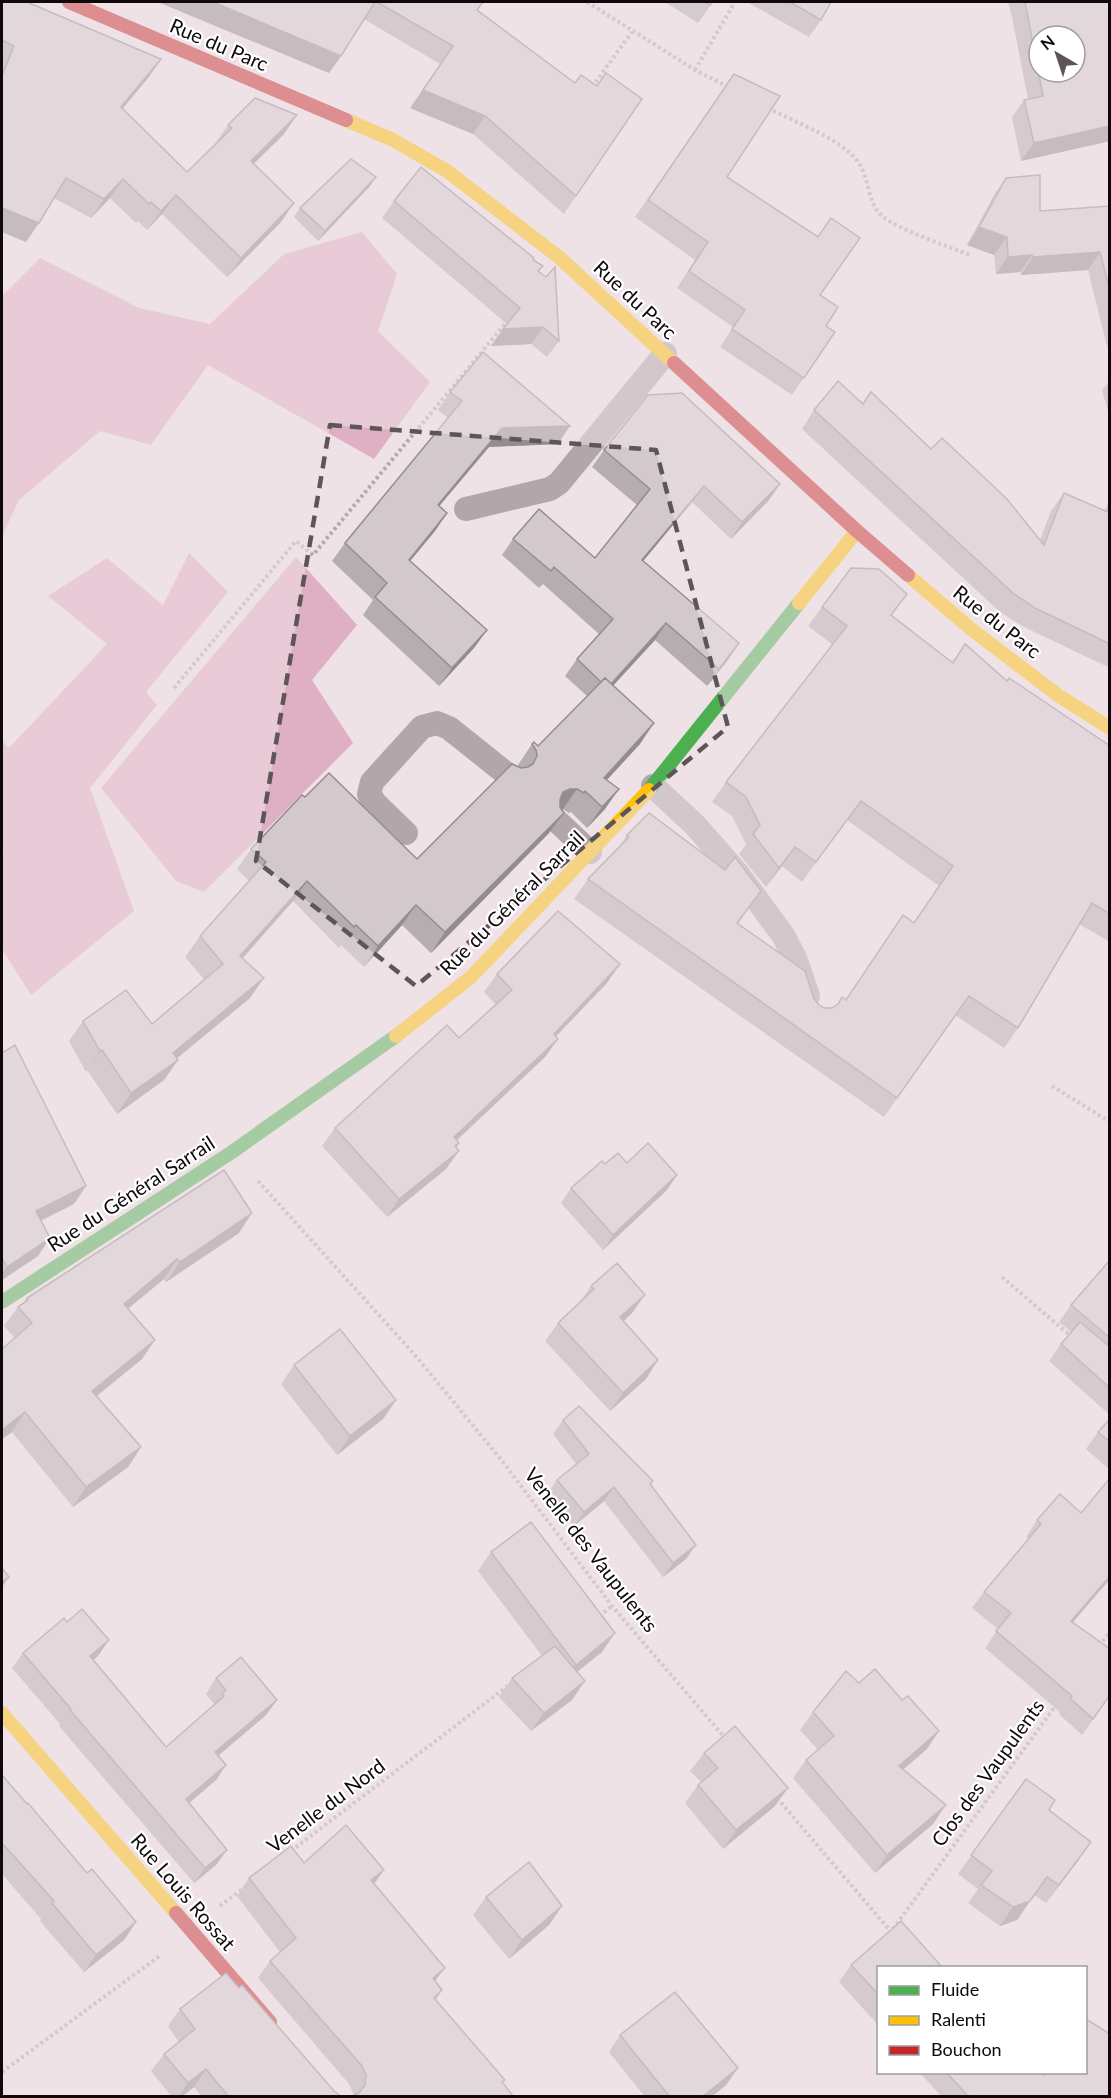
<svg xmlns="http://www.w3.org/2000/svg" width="1111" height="2098" font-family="Lato,sans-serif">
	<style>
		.forest { fill: #dfafc3 }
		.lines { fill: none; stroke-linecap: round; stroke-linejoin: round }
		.path { stroke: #b4aaae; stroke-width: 4; stroke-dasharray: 3 3; stroke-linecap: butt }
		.lane { stroke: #b2a6aa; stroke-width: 24 }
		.fast { stroke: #4caf50; stroke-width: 14 }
		.slow { stroke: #ffc107; stroke-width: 14 }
		.jam { stroke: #c62828; stroke-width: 14 }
		.wall { fill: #b5adaf }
		.shaded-wall { fill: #948d8f }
		.building { fill: #d3c9cc; stroke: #948d8f; stroke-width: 1.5; fill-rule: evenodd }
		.marked { fill: none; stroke: #5e5558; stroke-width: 4.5; stroke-dasharray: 12 8; stroke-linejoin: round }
		.labels { text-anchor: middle; stroke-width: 4.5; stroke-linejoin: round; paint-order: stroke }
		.street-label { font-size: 20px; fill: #10090c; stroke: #fff }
	</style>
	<rect width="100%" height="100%" fill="#eee2e6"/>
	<g class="forest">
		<polygon points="362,232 397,274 378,331 430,382 374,459 208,365 151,445 100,431 19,500 2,536 2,296 40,258 139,308 210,324 284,254"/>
		<polygon points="189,553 228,592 146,692 157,705 90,788 134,911 31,995 2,949 2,855 4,852 2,851 2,741 9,748 107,644 48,596 107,558 163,605"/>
		<polygon points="296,557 357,625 312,680 353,743 204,892 176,881 101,788"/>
	</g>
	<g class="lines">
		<g class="path">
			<polyline points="587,2 695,70 730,88"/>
			<polyline points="695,70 735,2"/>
			<polyline points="592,87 632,32"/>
			<path d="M768 108C793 121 843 140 858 162 870 178 867 203 882 216 898 230 948 246 970 255"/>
			<polyline points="174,688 296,541 313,555 509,319"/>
			<polyline points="1052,1086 1110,1122"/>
			<polyline points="258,1181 414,1354 503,1462 612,1606 725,1738"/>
			<polyline points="1002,1277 1073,1338"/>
			<polyline points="599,1616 612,1606"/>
			<polyline points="1099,1646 1110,1632"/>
			<polyline points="777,1798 893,1934"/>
			<polyline points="291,1851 509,1685"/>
			<polyline points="220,1906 245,1887"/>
			<polyline points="893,1929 1056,1705"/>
			<polyline points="2,2072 161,1955"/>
		</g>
		<g class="lane">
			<polyline points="466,509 550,489 559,483 665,354"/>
			<polyline points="653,786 695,825 738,874 783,935 795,958 808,996"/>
			<polyline points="559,823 590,852"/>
			<polyline points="406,833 375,803 369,794 372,782 422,727 437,723 449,728 508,775"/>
		</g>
		<g class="fast">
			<polyline points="649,790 799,603"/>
			<polyline points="2,1302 232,1152 396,1036"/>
		</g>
		<g class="slow">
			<polyline points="346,120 393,140 447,171 560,258 674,363"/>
			<polyline points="908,575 971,629 1059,696 1110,728"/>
			<polyline points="799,603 857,531"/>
			<polyline points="396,1036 471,977 649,790"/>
			<polyline points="2,1713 176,1913"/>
		</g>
		<g class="jam">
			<polyline points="69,2 346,120"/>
			<polyline points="674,363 857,531 908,575"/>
			<polyline points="176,1913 270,2022"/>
		</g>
	</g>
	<g class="wall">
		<polygon points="2,2 161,59 148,78 122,109 187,172 216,145 215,144 228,125 284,134 254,164 281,222 227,277 162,214 147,230 138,221 136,223 110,198 91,218 54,198 39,223 26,242 2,232"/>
		<polygon points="158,2 483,2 477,10 575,83 597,86 642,99 564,214 473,134 410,108 440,64 364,19 341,56 329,73"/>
		<polygon points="665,2 713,2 698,23"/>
		<polygon points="747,2 831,2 821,20 809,37"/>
		<polygon points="1008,2 1110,2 1110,141 1021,161 1012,117 1024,100 1028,99 1012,17"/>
		<polygon points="734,74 727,177 820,295 826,326 835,332 792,395 720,347 733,327 677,288 695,260 635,217"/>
		<polygon points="376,177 370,186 318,241 294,217 300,208"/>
		<polygon points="1006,178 1040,211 1110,206 1110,358 1088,270 1021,275 1020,272 996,274 994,255 967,245 994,195"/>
		<polygon points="394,201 533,260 543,266 539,272 559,341 547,357 531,344 491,346 507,324 382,218"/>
		<polygon points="1110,380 1110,418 1102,390"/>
		<polygon points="450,392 558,444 489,447 439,506 447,513 435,531 410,561 487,630 474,648 439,686 363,615 373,600 332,561 345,543 448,418 438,410"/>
		<polygon points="863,404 931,449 1040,540 1051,511 1064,493 1104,511 1110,500 1110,668 1022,626 1000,612 802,429 814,410"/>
		<polygon points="604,450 769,500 731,539 692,502 643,561 728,660 707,686 655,640 613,686 640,744 607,780 605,809 587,828 571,812 569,813 562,809 549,833 431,953 402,925 364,967 341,945 339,948 293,901 242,958 250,998 177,1058 178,1060 164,1080 117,1114 87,1070 86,1072 69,1041 83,1021 152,1024 204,979 185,957 200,936 249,881 237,869 251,849 305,797 417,859 520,768 518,765 532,744 538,746 587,696 565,676 577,659 599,634 543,584 539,588 502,555 513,539 595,558 637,505 592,467"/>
		<polygon points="822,607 891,615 952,662 965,644 1007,681 1110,746 1110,942 1079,924 1018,1028 1004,1048 955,1015 884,1117 574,899 588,879 619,847 627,835 725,870 761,891 738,924 814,999 819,1005 824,1008 832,1008 836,1006 842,997 846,1000 914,923 939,886 847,820 802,882 782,866 766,887 739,854 746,844 732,816 712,802 726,782 833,645 808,626"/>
		<polygon points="497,974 607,983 556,1036 558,1039 545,1057 457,1140 456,1148 446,1169 387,1217 322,1146 335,1128 459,1038 496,1005 484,992"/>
		<polygon points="2,1053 74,1204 41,1220 38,1256 2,1280"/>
		<polygon points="627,1163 677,1175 667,1190 603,1250 561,1203 571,1188 605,1164"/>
		<polygon points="239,1233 166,1282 164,1279 128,1309 142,1359 97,1396 141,1447 128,1467 73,1507 12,1432 2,1439 2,1349 15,1338 4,1326 18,1307 23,1303 27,1298"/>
		<polygon points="1110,1260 1110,1415 1049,1361 1061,1344 1071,1332 1059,1322 1071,1305"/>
		<polygon points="591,1286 632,1313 624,1321 646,1379 610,1411 545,1341 558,1323 580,1302"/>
		<polygon points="294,1365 396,1400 383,1419 337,1455 281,1384"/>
		<polygon points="1110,1419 1110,1470 1086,1449 1098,1432"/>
		<polygon points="563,1420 653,1481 651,1484 686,1559 663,1577 604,1501 574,1526 547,1494 557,1480 576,1464 553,1434"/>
		<polygon points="1110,1478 1110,1579 1073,1622 1110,1695 1082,1735 1059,1714 1060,1712 985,1648 998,1629 972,1608 984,1592 1028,1539 1026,1537 1037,1520 1081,1513"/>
		<polygon points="491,1552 602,1652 577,1672 572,1700 531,1731 499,1697 512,1678 542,1656 478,1571"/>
		<polygon points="67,1622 98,1656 93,1660 166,1747 212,1707 214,1704 206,1694 216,1678 277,1700 266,1715 219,1755 226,1765 216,1780 189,1803 216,1865 194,1883 59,1726 60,1724 12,1668 23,1653"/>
		<polygon points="813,1712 927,1749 903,1770 933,1824 875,1873 793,1778 806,1760 818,1750 800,1730"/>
		<polygon points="704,1753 775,1806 723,1849 685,1803 698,1785 701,1782 690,1771"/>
		<polygon points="2,1775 87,1873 136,1922 124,1940 84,1972 40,1921 41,1919 2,1874"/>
		<polygon points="1026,1779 1049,1810 1091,1842 1046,1903 1034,1895 1017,1920 1000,1926 968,1903 978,1889 958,1874"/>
		<polygon points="304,1863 374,1884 435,1981 442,1990 436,2000 505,2080 353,2096 353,2093 349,2084 258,1978 270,1961 280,1952 237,1896 249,1878"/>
		<polygon points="486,1897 562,1906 549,1925 509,1959 473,1915"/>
		<polygon points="851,1965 879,1968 879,2026 839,1982"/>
		<polygon points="180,2009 334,2091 341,2096 347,2097 202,2097 194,2087 181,2097 172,2097 151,2071 164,2054 179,2042 168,2026"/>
		<polygon points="620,2035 738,2068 726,2085 711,2097 645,2097 609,2052"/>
		<polygon points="920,2073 1042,2073 1043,2074 1044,2073 1086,2073 1110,2097 942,2097"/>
	</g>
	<g class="shaded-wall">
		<polygon points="158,2 213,2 341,56 329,73"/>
		<polygon points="161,59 148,78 108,126 121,107"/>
		<polygon points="423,90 485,116 473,134 410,108"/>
		<polygon points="297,115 284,134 237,180 251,161"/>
		<polygon points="1110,126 1110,141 1021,161 1034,143"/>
		<polygon points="376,177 370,186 318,241 325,231"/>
		<polygon points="123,179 110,198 91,218 104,199"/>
		<polygon points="176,195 162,214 147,230 161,211"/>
		<polygon points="294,203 281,222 227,277 241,258"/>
		<polygon points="2,208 39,223 26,242 2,232"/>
		<polygon points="979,227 1007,237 994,255 967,245"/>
		<polygon points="1100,252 1088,270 1021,275 1033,257"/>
		<polygon points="1032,255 1020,272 996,274 1008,257"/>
		<polygon points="543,327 531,344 491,346 503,329"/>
		<polygon points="570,426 558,444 489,447 425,523 438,505 502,428"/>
		<polygon points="780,484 769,500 731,539 742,522"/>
		<polygon points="704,486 692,502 630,577 642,560"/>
		<polygon points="447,513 435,531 396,578 409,560"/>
		<polygon points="666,623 655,640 596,704 608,688"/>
		<polygon points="487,630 474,648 439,686 452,668"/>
		<polygon points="739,643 728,660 707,686 719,669"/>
		<polygon points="654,723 640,744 590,798 604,778"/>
		<polygon points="570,789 577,789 563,809 555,809 563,792"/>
		<polygon points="619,789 605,809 587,828 602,807"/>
		<polygon points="564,813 549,833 431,953 445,932"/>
		<polygon points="795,847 782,866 766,887 779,868"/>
		<polygon points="307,881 293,901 226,977 240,956"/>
		<polygon points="416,905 402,925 364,967 378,946"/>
		<polygon points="620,964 607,983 541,1052 554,1034"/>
		<polygon points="264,978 250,998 159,1073 173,1053"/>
		<polygon points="558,1039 545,1057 441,1155 454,1137"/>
		<polygon points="102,1050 87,1070 86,1072 100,1051"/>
		<polygon points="178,1060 164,1080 117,1114 131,1093"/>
		<polygon points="459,1143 448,1160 459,1151 446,1169 387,1217 399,1199"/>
		<polygon points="677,1175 667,1190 603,1250 613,1235"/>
		<polygon points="86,1186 74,1204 24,1229 36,1211"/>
		<polygon points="252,1213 239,1233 166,1282 180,1262"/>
		<polygon points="50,1238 38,1256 2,1280 2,1274 7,1267"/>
		<polygon points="177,1259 164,1279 110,1323 124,1304"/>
		<polygon points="645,1295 632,1313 608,1336 620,1317"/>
		<polygon points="155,1340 142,1359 79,1410 92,1391"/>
		<polygon points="658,1360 646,1379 610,1411 623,1393"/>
		<polygon points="396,1400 383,1419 337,1455 350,1436"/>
		<polygon points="25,1412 12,1432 2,1439 2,1430"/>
		<polygon points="141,1447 128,1467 73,1507 86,1487"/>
		<polygon points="614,1487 604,1501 574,1526 584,1512"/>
		<polygon points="696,1545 686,1559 663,1577 673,1563"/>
		<polygon points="1110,1576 1110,1579 1060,1637 1071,1621"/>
		<polygon points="9,1577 2,1587 2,1582"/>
		<polygon points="615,1633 602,1652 563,1683 576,1665"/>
		<polygon points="109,1640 98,1656 79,1672 90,1656"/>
		<polygon points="585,1681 572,1700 531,1731 544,1713"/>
		<polygon points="277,1700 266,1715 205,1767 215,1752"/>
		<polygon points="939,1731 927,1749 886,1784 899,1766"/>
		<polygon points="226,1765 216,1780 175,1815 186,1799"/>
		<polygon points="788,1788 775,1806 723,1849 736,1830"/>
		<polygon points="946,1805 933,1824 875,1873 887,1855"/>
		<polygon points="1091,1842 1078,1861 1046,1903 1059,1885"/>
		<polygon points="227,1850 216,1865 194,1883 205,1868"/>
		<polygon points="384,1870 372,1887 371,1880"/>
		<polygon points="1034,1895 1017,1920 1000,1926 1013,1907"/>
		<polygon points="562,1906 549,1925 509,1959 522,1940"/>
		<polygon points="136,1922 124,1940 84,1972 96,1955"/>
		<polygon points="445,1968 432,1985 433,1978"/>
		<polygon points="738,2068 726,2085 711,2097 702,2097"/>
		<polygon points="206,2069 194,2087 181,2097 178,2097 188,2083"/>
	</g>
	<g class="building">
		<polygon points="2,2 27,2 161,59 121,107 187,172 232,128 228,125 255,98 297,115 251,161 294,203 241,258 176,195 161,211 151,202 149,204 123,179 104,199 66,178 39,223 2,208 2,76 14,46 2,40"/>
		<polygon points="213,2 375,2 341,56"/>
		<polygon points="377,2 483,2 477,10 575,83 581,75 597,86 606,73 642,99 576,196 485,116 423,90 453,46"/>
		<polygon points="704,2 713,2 710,5"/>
		<polygon points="790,2 831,2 821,20"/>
		<path d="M1025 2H1110V126L1034 143 1024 100 1043 96ZM1039 36H1075V72H1039Z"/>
		<polygon points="734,74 780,96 727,177 818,237 831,218 860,238 820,295 838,307 826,326 835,332 804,378 732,329 745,310 689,271 708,242 648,200"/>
		<polygon points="351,159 376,177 325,231 300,208"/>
		<polygon points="421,167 534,258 533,260 543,266 538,271 546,277 555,267 559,341 543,327 503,329 520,308 394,201"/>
		<polygon points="1040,175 1040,211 1110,206 1110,291 1100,252 1033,257 1032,255 1008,257 1007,237 979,227 1006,178"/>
		<polygon points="483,352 570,426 502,428 438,505 447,513 409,560 487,630 452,668 375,597 387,583 345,543 462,401 450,392"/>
		<polygon points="838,381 863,404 871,392 931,449 942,438 1007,499 1044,545 1064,493 1108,512 1110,509 1110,644 1035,608 1013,593 814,410"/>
		<polygon points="682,393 780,484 742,522 704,486 642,560 739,643 719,669 666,623 611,684 605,678 601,682 577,659 613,619 554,567 551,571 513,539 539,509 595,558 650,489 604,450 648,395"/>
		<polygon points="851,568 879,569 907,594 891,615 953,663 965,644 1007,681 1009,678 1110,746 1110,914 1092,903 1018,1028 969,996 897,1098 588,879 629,837 627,835 649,813 725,870 735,857 761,891 737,923 805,971 814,999 819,1005 824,1008 832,1008 838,1004 842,997 846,1000 903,915 914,923 953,866 861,801 816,862 795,847 779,868 753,834 760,825 746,797 726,782 847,626 822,607"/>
		<polygon points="605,678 654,723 604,778 619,789 602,807 585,791 584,793 577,789 570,789 563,792 560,800 560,807 564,813 445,932 416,905 378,946 356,925 354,927 307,881 240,956 264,978 173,1053 178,1060 131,1093 102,1050 100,1051 83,1021 126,990 152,1024 223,964 200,936 266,862 251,849 302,795 305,797 329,773 417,859 512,764 521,768 528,767 533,764 537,756 536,750 532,744 534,742 538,746"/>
		<polygon points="558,911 620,964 554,1034 558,1039 454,1137 459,1143 455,1146 459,1151 399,1199 335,1128 447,1025 459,1038 512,990 497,974"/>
		<polygon points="15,1045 86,1186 36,1211 50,1238 7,1267 2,1258 2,1053"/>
		<polygon points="648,1143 677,1175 613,1235 571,1188 602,1161 605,1164 618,1153 627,1163"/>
		<polygon points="224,1170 252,1213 180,1262 177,1259 124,1304 155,1340 92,1391 141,1447 86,1487 25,1412 2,1430 2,1349 32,1323 18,1307 28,1300 27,1298"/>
		<polygon points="1110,1260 1110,1338 1071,1305"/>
		<polygon points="617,1263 645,1295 620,1317 658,1360 623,1393 558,1323 594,1289 591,1286"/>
		<polygon points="1080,1322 1110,1347 1110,1388 1061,1344"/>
		<polygon points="340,1329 396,1400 350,1436 294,1365"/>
		<polygon points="579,1406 653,1481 650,1484 696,1545 673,1563 614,1487 584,1512 557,1480 589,1454 563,1420"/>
		<polygon points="1110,1419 1110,1442 1098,1432"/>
		<polygon points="1110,1478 1110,1576 1071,1621 1110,1649 1110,1695 1093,1719 1070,1698 1072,1696 996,1631 1011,1613 984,1592 1041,1524 1037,1520 1060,1494 1081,1513"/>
		<polygon points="531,1522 615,1633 576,1665 491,1552"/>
		<polygon points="2,1568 9,1577 2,1582"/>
		<polygon points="82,1609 109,1640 90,1656 166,1747 224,1696 222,1693 226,1690 216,1678 241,1657 277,1700 215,1752 226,1765 186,1799 227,1850 205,1868 70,1710 71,1709 23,1653 64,1618 67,1622"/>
		<polygon points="555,1646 585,1681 544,1713 512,1678"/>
		<polygon points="875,1669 902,1700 908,1696 939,1731 899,1766 946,1805 887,1855 806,1760 834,1736 813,1712 846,1671 859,1683"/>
		<polygon points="735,1726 788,1788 736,1830 698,1785 718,1768 704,1753"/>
		<polygon points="2,1775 27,1804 28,1803 87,1873 92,1869 136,1922 96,1955 52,1903 54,1901 2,1843"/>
		<polygon points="1026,1779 1055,1800 1049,1810 1091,1842 1059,1885 1047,1877 1030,1901 1013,1907 981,1885 992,1871 971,1855"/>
		<polygon points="346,1825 384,1870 371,1880 445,1968 433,1978 442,1990 434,1998 505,2080 502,2082 514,2097 351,2097 359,2093 365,2085 366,2075 362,2066 270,1961 296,1938 249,1878 291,1846 304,1863"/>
		<polygon points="529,1862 562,1906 522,1940 486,1897"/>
		<polygon points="901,1921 943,1968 879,1968 879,1995 851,1965"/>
		<polygon points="226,1973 239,1988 242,1985 334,2091 341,2096 347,2097 229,2097 206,2069 188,2083 164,2054 195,2029 180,2009"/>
		<polygon points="675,1992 738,2068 702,2097 670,2097 620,2035"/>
		<polygon points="1086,2019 1110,2034 1110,2097 969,2097 947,2073 1042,2073 1044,2075 1046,2073 1086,2073"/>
	</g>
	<path d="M0 0H1111V2098H0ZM330 425 656 450 728 727 416 986 256 861Z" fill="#eee2e6" fill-opacity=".55" fill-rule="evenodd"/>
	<path class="marked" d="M330 425 656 450 728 727 416 986 256 861Z"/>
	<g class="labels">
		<g class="street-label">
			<text transform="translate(219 45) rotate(23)" y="7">Rue du Parc</text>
			<text transform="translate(635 300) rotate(43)" y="7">Rue du Parc</text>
			<text transform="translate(997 622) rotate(38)" y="7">Rue du Parc</text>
			<text transform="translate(512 903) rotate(-45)" y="7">Rue du Général Sarrail</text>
			<text transform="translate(131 1194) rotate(-33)" y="7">Rue du Général Sarrail</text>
			<text transform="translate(591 1550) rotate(52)" y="7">Venelle des Vaupulents</text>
			<text transform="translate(988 1773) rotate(-54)" y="7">Clos des Vaupulents</text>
			<text transform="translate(326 1806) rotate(-37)" y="7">Venelle du Nord</text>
			<text transform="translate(183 1892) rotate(49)" y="7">Rue Louis Rossat</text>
		</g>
	</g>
	<rect width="1111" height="2098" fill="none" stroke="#10090c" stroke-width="6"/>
	<rect x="877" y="1966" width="210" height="108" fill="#ffffff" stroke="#9f9d9e" stroke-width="1.5"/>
	<rect x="889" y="1986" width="30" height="9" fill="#4caf50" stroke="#9f9d9e" stroke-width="1.5"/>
	<text x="931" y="1996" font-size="18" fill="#10090c">Fluide</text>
	<rect x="889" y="2016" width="30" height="9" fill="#ffc107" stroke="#9f9d9e" stroke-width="1.5"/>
	<text x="931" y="2026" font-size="18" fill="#10090c">Ralenti</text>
	<rect x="889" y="2046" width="30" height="9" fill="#c62828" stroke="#9f9d9e" stroke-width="1.5"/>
	<text x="931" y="2056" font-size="18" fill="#10090c">Bouchon</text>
	<g transform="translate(1057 54) rotate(321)"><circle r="28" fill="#ffffff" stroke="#9f9d9e" stroke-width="1.5"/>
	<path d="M0-4.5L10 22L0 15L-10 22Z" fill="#5e5558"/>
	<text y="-9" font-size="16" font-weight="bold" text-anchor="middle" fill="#10090c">N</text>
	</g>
</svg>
